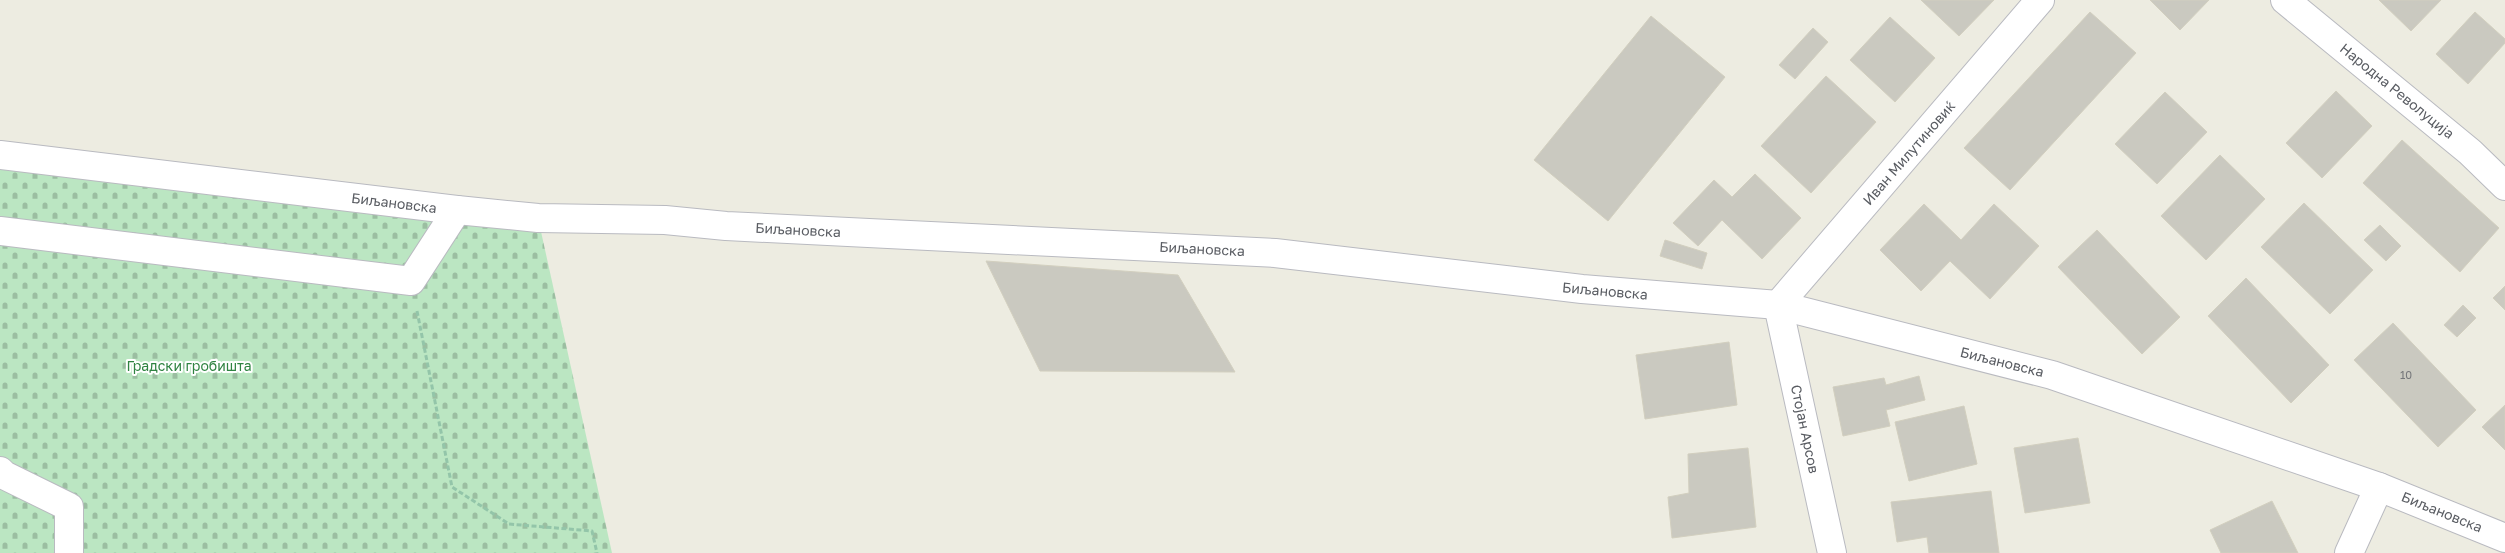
<svg xmlns="http://www.w3.org/2000/svg" width="2505" height="553" font-family="'Golos Text',sans-serif">
	<style>
		.cemetery { fill: url(#cemetery-stones) }
		.building { fill: #cac9c0; stroke: #d2cfbf }
		.lines { fill: none; stroke-linecap: round; stroke-linejoin: round }
		.minor-casing { stroke: #b9bac0; stroke-width: 30 }
		.path { stroke: #93c5a9; stroke-width: 3; stroke-dasharray: 5 2.5; stroke-linecap: butt }
		.minor { stroke: #fff; stroke-width: 28 }
		.labels { text-anchor: middle; stroke-width: 4; stroke-linejoin: round; paint-order: stroke }
		.number-label { font-size: 11px; fill: #75777a }
		.street-label { font-size: 14px; fill: #595c62; stroke: #fff }
		.park-label { font-size: 14px; fill: #2f8341; stroke: #fff }
	</style>
	<defs>
		<pattern id="cemetery-stones" width="16" height="16" patternUnits="userSpaceOnUse" patternTransform="scale(1.25)"><rect width="16" height="16" fill="#bbe6c2"/><path d="M2 7V4a2 2 0 0 1 4 0v3zM10 15v-3a2 2 0 0 1 4 0v3z" fill="#9bbea1"/></pattern>
	</defs>
	<rect width="100%" height="100%" fill="#edece1"/>
	<polygon class="cemetery" points="0,155 538,218 612,553 0,553"/>
	<g class="building">
		<polygon points="1921,0 1994,0 1959,36"/>
		<polygon points="2150,0 2209,0 2180,30"/>
		<polygon points="2379,0 2441,0 2411,31"/>
		<polygon points="2090,12 2136,53 2010,190 1964,148"/>
		<polygon points="2475,12 2505,39 2505,43 2468,84 2436,54"/>
		<polygon points="1651,16 1725,77 1608,221 1534,160"/>
		<polygon points="1890,17 1935,58 1895,102 1850,60"/>
		<polygon points="1813,28 1828,42 1795,79 1779,65"/>
		<polygon points="1826,76 1876,122 1811,193 1761,146"/>
		<polygon points="2336,91 2372,126 2322,178 2286,143"/>
		<polygon points="2165,92 2207,132 2157,184 2115,144"/>
		<polygon points="2402,140 2499,228 2460,272 2363,183"/>
		<polygon points="2220,155 2265,199 2206,260 2161,216"/>
		<polygon points="1755,174 1801,218 1762,259 1722,220 1698,246 1673,223 1714,180 1732,197"/>
		<polygon points="2304,203 2373,270 2330,314 2261,247"/>
		<polygon points="1924,204 1961,240 1994,204 2039,246 1990,299 1950,261 1921,291 1880,250"/>
		<polygon points="2380,225 2401,246 2386,261 2364,240"/>
		<polygon points="2097,230 2180,317 2142,354 2058,267"/>
		<polygon points="1665,240 1707,253 1702,269 1660,256"/>
		<polygon points="986,261 1178,275 1235,372 1040,371"/>
		<polygon points="2246,278 2329,365 2291,403 2208,316"/>
		<polygon points="2505,286 2505,310 2493,298"/>
		<polygon points="2463,305 2476,318 2457,337 2444,325"/>
		<polygon points="2393,323 2476,410 2438,447 2354,360"/>
		<polygon points="1729,342 1737,405 1645,419 1636,355"/>
		<polygon points="1919,376 1925,400 1886,410 1890,426 1843,436 1833,387 1884,378 1886,385"/>
		<polygon points="2505,405 2505,450 2482,427"/>
		<polygon points="1964,406 1977,464 1909,481 1895,422"/>
		<polygon points="2078,438 2090,503 2025,513 2014,448"/>
		<polygon points="1748,448 1756,527 1672,538 1668,497 1689,493 1688,454"/>
		<polygon points="1991,491 1999,553 1929,553 1927,537 1897,542 1891,502"/>
		<polygon points="2272,501 2298,553 2221,553 2210,530"/>
	</g>
	<g class="lines">
		<defs>
			<g id="minor">
				<polyline points="2285,0 2470,152 2505,186"/>
				<polyline points="0,155 457,210 538,218 665,220 726,226 1275,253 1582,289 1778,305 2052,375 2379,487 2505,538"/>
				<polyline points="0,231 411,281 457,210"/>
				<polyline points="0,471 4,475 69,507 69,553"/>
				<polyline points="1832,553 1778,305 2040,0"/>
				<polyline points="2349,553 2379,487"/>
			</g>
		</defs>
		<use href="#minor" class="minor-casing"/>
		<polyline class="path" points="417,311 452,487 509,524 592,531 597,553"/>
		<use href="#minor" class="minor"/>
	</g>
	<g class="labels">
		<g class="number-label">
			<text x="2406" y="379">10</text>
		</g>
		<g class="street-label">
			<text transform="translate(2397 91) rotate(39)" y="5">Народна Револуција</text>
			<text transform="translate(1909 153) rotate(-49)" y="5">Иван Милутиновиќ</text>
			<text transform="translate(394 203) rotate(7)" y="5">Биљановска</text>
			<text transform="translate(798 230) rotate(3)" y="5">Биљановска</text>
			<text transform="translate(1202 249) rotate(3)" y="5">Биљановска</text>
			<text transform="translate(1605 291) rotate(5)" y="5">Биљановска</text>
			<text transform="translate(2002 362) rotate(14)" y="5">Биљановска</text>
			<text transform="translate(1805 429) rotate(78)" y="5">Стојан Арсов</text>
			<text transform="translate(2442 512) rotate(22)" y="5">Биљановска</text>
		</g>
		<g class="park-label">
			<text x="189" y="371">Градски гробишта</text>
		</g>
	</g>
</svg>
